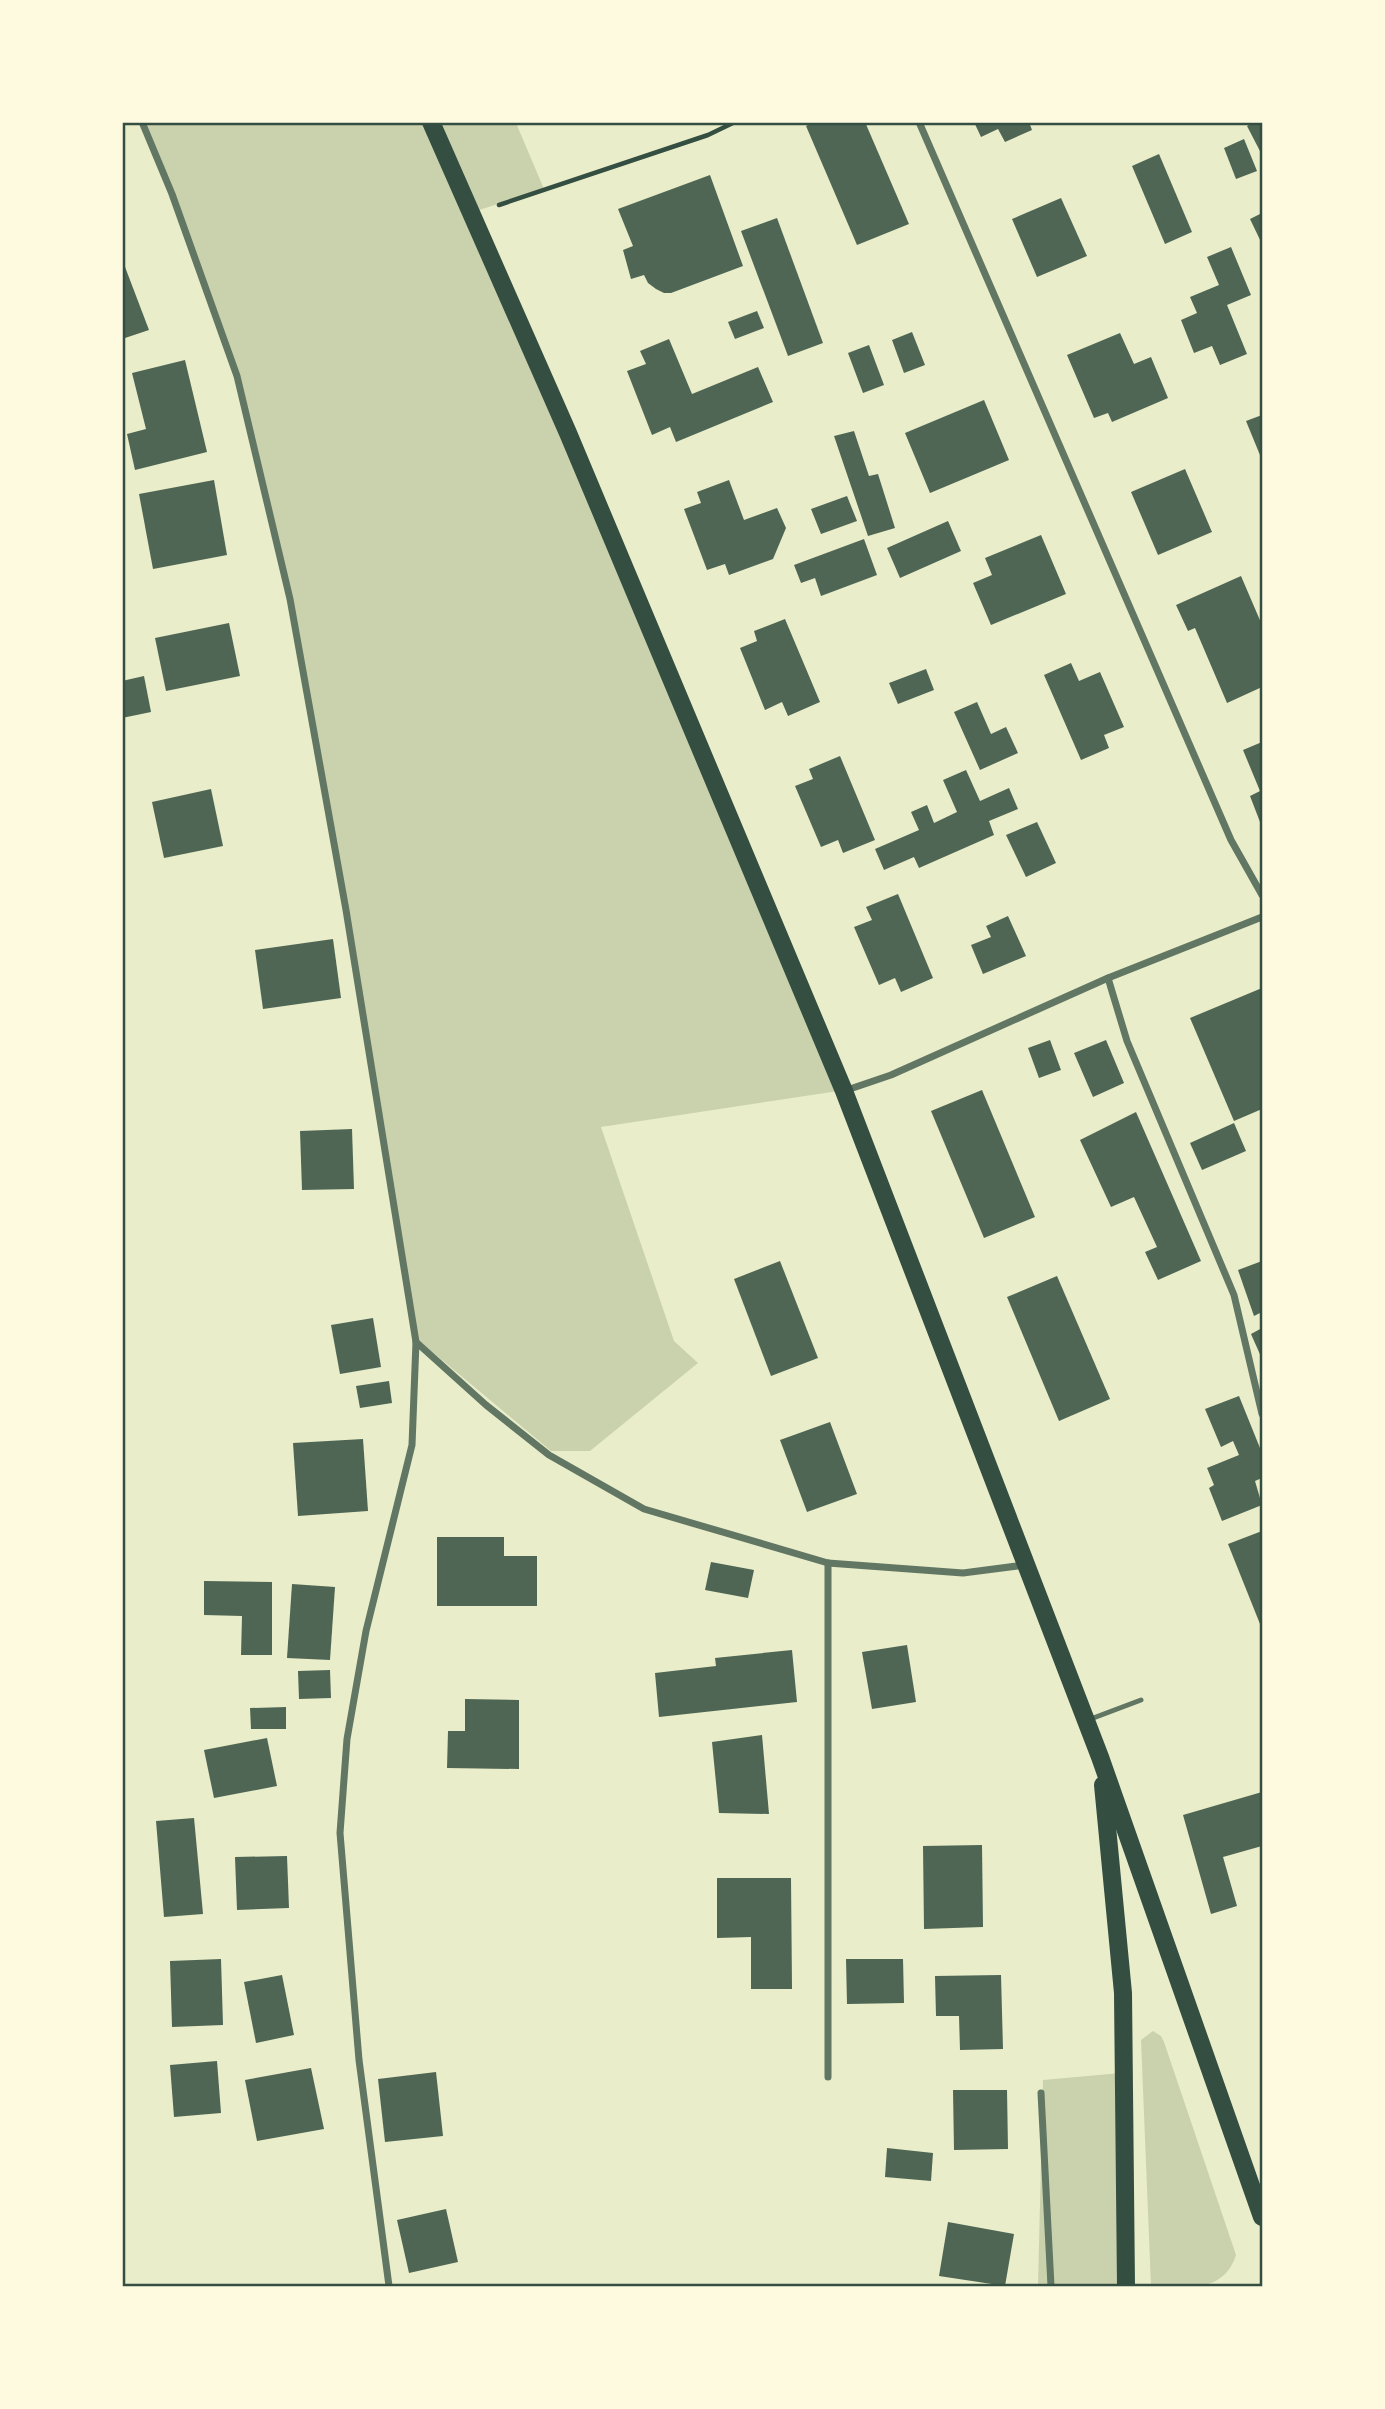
<svg xmlns="http://www.w3.org/2000/svg" width="1385" height="2409" font-family="Helvetica,sans-serif">
	<style>
		.green { fill: #cad2ad }
		.building { fill: #4f6655 }
		.lines { fill: none; stroke-linecap: round; stroke-linejoin: round }
		.path { stroke: #344e41; stroke-width: 4.5 }
		.service { stroke: #617663; stroke-width: 5 }
		.minor { stroke: #617663; stroke-width: 7 }
		.primary { stroke: #344e41; stroke-width: 18 }
		.neatline { fill: none; stroke: #344e41; stroke-width: 2.5 }
	</style>
	<rect width="100%" height="100%" fill="#e9edc9"/>
	<g class="green">
		<polygon points="143,123 516,123 544,189 473,212 845,1090 601,1127 674,1341 698,1363 590,1451 551,1451 418,1340 292,597 239,374"/>
		<path d="M1153 2031 1161 2036 1164 2042 1236 2255C1223 2295 1184 2287 1151 2286L1141 2040Z"/>
		<polygon points="1121,2073 1125,2286 1038,2286 1043,2080"/>
	</g>
	<g class="building">
		<polygon points="814,122 865,122 909,224 857,245 806,126"/>
		<polygon points="974,122 1029,122 1032,130 1005,142 998,129 981,137"/>
		<polygon points="1254,122 1262,122 1262,155 1247,126"/>
		<polygon points="1244,139 1257,171 1236,179 1224,148"/>
		<polygon points="1159,154 1192,232 1165,244 1132,166"/>
		<polygon points="710,175 743,266 671,293 664,293 656,289 648,283 644,275 631,279 623,250 633,246 618,209"/>
		<polygon points="1061,198 1087,256 1037,277 1012,219"/>
		<polygon points="1262,213 1262,244 1250,219"/>
		<polygon points="777,218 823,343 788,356 741,231"/>
		<polygon points="1231,247 1251,295 1227,305 1247,354 1220,365 1212,346 1194,353 1181,320 1197,313 1190,297 1219,285 1207,257"/>
		<polygon points="122,259 149,330 122,339"/>
		<polygon points="757,311 764,328 735,339 728,322"/>
		<polygon points="912,332 925,365 904,373 892,340"/>
		<polygon points="1120,333 1134,364 1151,357 1168,398 1112,422 1108,413 1094,418 1067,355"/>
		<polygon points="669,339 692,394 758,367 773,402 676,442 670,427 652,435 627,371 646,364 640,351"/>
		<polygon points="869,345 884,385 863,393 848,353"/>
		<polygon points="185,360 207,452 135,470 127,434 146,429 132,373"/>
		<polygon points="984,400 1009,460 930,493 905,433"/>
		<polygon points="1262,415 1262,460 1246,421"/>
		<polygon points="854,431 869,476 878,474 895,528 868,536 834,436"/>
		<polygon points="1185,469 1212,532 1158,555 1131,492"/>
		<polygon points="214,480 227,555 153,569 139,494"/>
		<polygon points="729,480 744,520 777,508 786,528 773,559 729,575 725,564 707,570 684,509 701,503 697,492"/>
		<polygon points="847,496 857,521 821,534 811,509"/>
		<polygon points="948,521 961,551 900,578 887,548"/>
		<polygon points="1041,535 1066,594 991,625 973,583 992,575 985,558"/>
		<polygon points="864,539 877,575 821,596 815,578 801,583 794,565"/>
		<polygon points="1241,576 1262,625 1262,687 1227,703 1195,628 1188,631 1176,605"/>
		<polygon points="785,619 820,702 788,716 782,702 765,710 740,648 757,641 754,631"/>
		<polygon points="229,623 240,676 166,691 155,638"/>
		<polygon points="1071,663 1079,681 1100,672 1124,727 1104,735 1109,748 1081,760 1044,675"/>
		<polygon points="926,669 934,690 898,704 889,683"/>
		<polygon points="144,676 151,712 122,718 122,681"/>
		<polygon points="977,702 991,734 1006,727 1018,753 980,770 954,712"/>
		<polygon points="1262,742 1262,822 1260,822 1250,796 1260,791 1243,750"/>
		<polygon points="840,756 875,840 843,853 838,840 821,847 795,786 813,779 809,769"/>
		<polygon points="966,770 980,801 1009,788 1018,809 989,821 994,835 919,868 914,857 884,870 875,849 919,830 911,812 927,805 934,823 957,812 943,780"/>
		<polygon points="211,789 223,846 164,858 152,802"/>
		<polygon points="1037,822 1056,863 1026,877 1006,835"/>
		<polygon points="898,894 933,978 901,992 895,978 879,985 854,927 872,920 866,907"/>
		<polygon points="1008,916 1026,956 983,974 971,945 991,937 986,926"/>
		<polygon points="333,939 341,998 263,1009 255,950"/>
		<polygon points="1262,988 1262,1109 1234,1121 1190,1018"/>
		<polygon points="1050,1040 1061,1070 1039,1078 1028,1048"/>
		<polygon points="1106,1040 1124,1083 1093,1097 1074,1053"/>
		<polygon points="982,1090 1035,1217 984,1238 931,1111"/>
		<polygon points="1136,1112 1201,1261 1158,1280 1145,1252 1157,1247 1134,1197 1111,1207 1080,1140"/>
		<polygon points="1234,1123 1246,1151 1202,1170 1190,1143"/>
		<polygon points="352,1129 354,1189 302,1190 300,1131"/>
		<polygon points="780,1261 818,1358 771,1376 734,1279"/>
		<polygon points="1262,1261 1262,1312 1254,1316 1238,1270"/>
		<polygon points="1057,1276 1110,1399 1059,1421 1007,1297"/>
		<polygon points="373,1318 381,1367 340,1374 331,1325"/>
		<polygon points="1262,1328 1262,1359 1251,1334"/>
		<polygon points="389,1381 392,1403 360,1408 356,1386"/>
		<polygon points="1239,1396 1262,1453 1262,1478 1255,1481 1262,1505 1222,1521 1209,1488 1214,1485 1207,1468 1239,1455 1233,1441 1221,1447 1205,1409"/>
		<polygon points="830,1422 857,1494 807,1512 780,1440"/>
		<polygon points="363,1439 368,1511 298,1516 293,1443"/>
		<polygon points="1262,1531 1262,1629 1228,1544"/>
		<polygon points="437,1537 504,1537 504,1556 537,1556 537,1606 437,1606"/>
		<polygon points="711,1562 754,1570 748,1598 705,1590"/>
		<polygon points="204,1581 272,1582 272,1655 241,1655 242,1616 204,1615"/>
		<polygon points="292,1584 335,1587 330,1660 287,1658"/>
		<polygon points="907,1645 916,1702 872,1709 862,1652"/>
		<polygon points="792,1650 797,1702 659,1717 655,1673 716,1666 715,1658"/>
		<polygon points="330,1670 331,1698 299,1699 298,1671"/>
		<polygon points="465,1699 519,1700 519,1769 447,1768 448,1731 465,1731"/>
		<polygon points="286,1707 286,1729 251,1729 250,1708"/>
		<polygon points="762,1735 769,1814 719,1813 712,1742"/>
		<polygon points="267,1738 277,1786 214,1798 204,1750"/>
		<polygon points="1262,1792 1262,1846 1223,1857 1237,1906 1211,1914 1183,1815"/>
		<polygon points="194,1818 203,1914 164,1917 156,1821"/>
		<polygon points="982,1845 983,1927 924,1929 923,1846"/>
		<polygon points="287,1856 289,1908 237,1910 235,1857"/>
		<polygon points="717,1878 791,1878 792,1989 751,1989 751,1937 717,1938"/>
		<polygon points="221,1959 223,2025 172,2027 170,1961"/>
		<polygon points="846,1959 903,1959 904,2003 847,2004"/>
		<polygon points="282,1975 294,2035 256,2043 244,1982"/>
		<polygon points="1001,1975 1003,2049 960,2050 959,2016 936,2016 935,1976"/>
		<polygon points="217,2061 221,2113 174,2117 170,2065"/>
		<polygon points="311,2068 324,2129 257,2141 245,2080"/>
		<polygon points="436,2072 443,2136 385,2142 378,2079"/>
		<polygon points="953,2090 1007,2090 1008,2149 954,2150"/>
		<polygon points="887,2148 933,2153 931,2181 885,2177"/>
		<polygon points="446,2209 458,2262 409,2273 397,2220"/>
		<polygon points="948,2222 1014,2234 1005,2286 939,2276"/>
	</g>
	<g class="lines">
		<polyline class="path" points="499,205 708,135 735,122"/>
		<polyline class="service" points="1088,1720 1141,1700"/>
		<g class="minor">
			<polyline points="142,122 172,194 237,376 290,599 346,910 416,1342 486,1405 549,1455 644,1509 828,1563 963,1573 1025,1565"/>
			<polyline points="919,122 1231,840 1262,895"/>
			<polyline points="1108,978 1127,1041 1234,1295 1262,1414"/>
			<polyline points="844,1091 891,1075 1108,978 1262,917"/>
			<polyline points="828,1563 828,2077"/>
			<polyline points="1041,2093 1051,2286"/>
			<polyline points="389,2286 359,2060 340,1833 347,1739 366,1631 412,1445 416,1342"/>
		</g>
		<g class="primary">
			<polyline points="431,122 568,433 844,1091 1100,1757 1262,2217"/>
			<polyline points="1103,1785 1123,1993 1126,2286"/>
		</g>
	</g>
	<rect width="1385" height="2409" fill="none" stroke="#fefae0" stroke-width="248"/>
	<rect x="124" y="124" width="1137" height="2161" class="neatline"/>
</svg>
